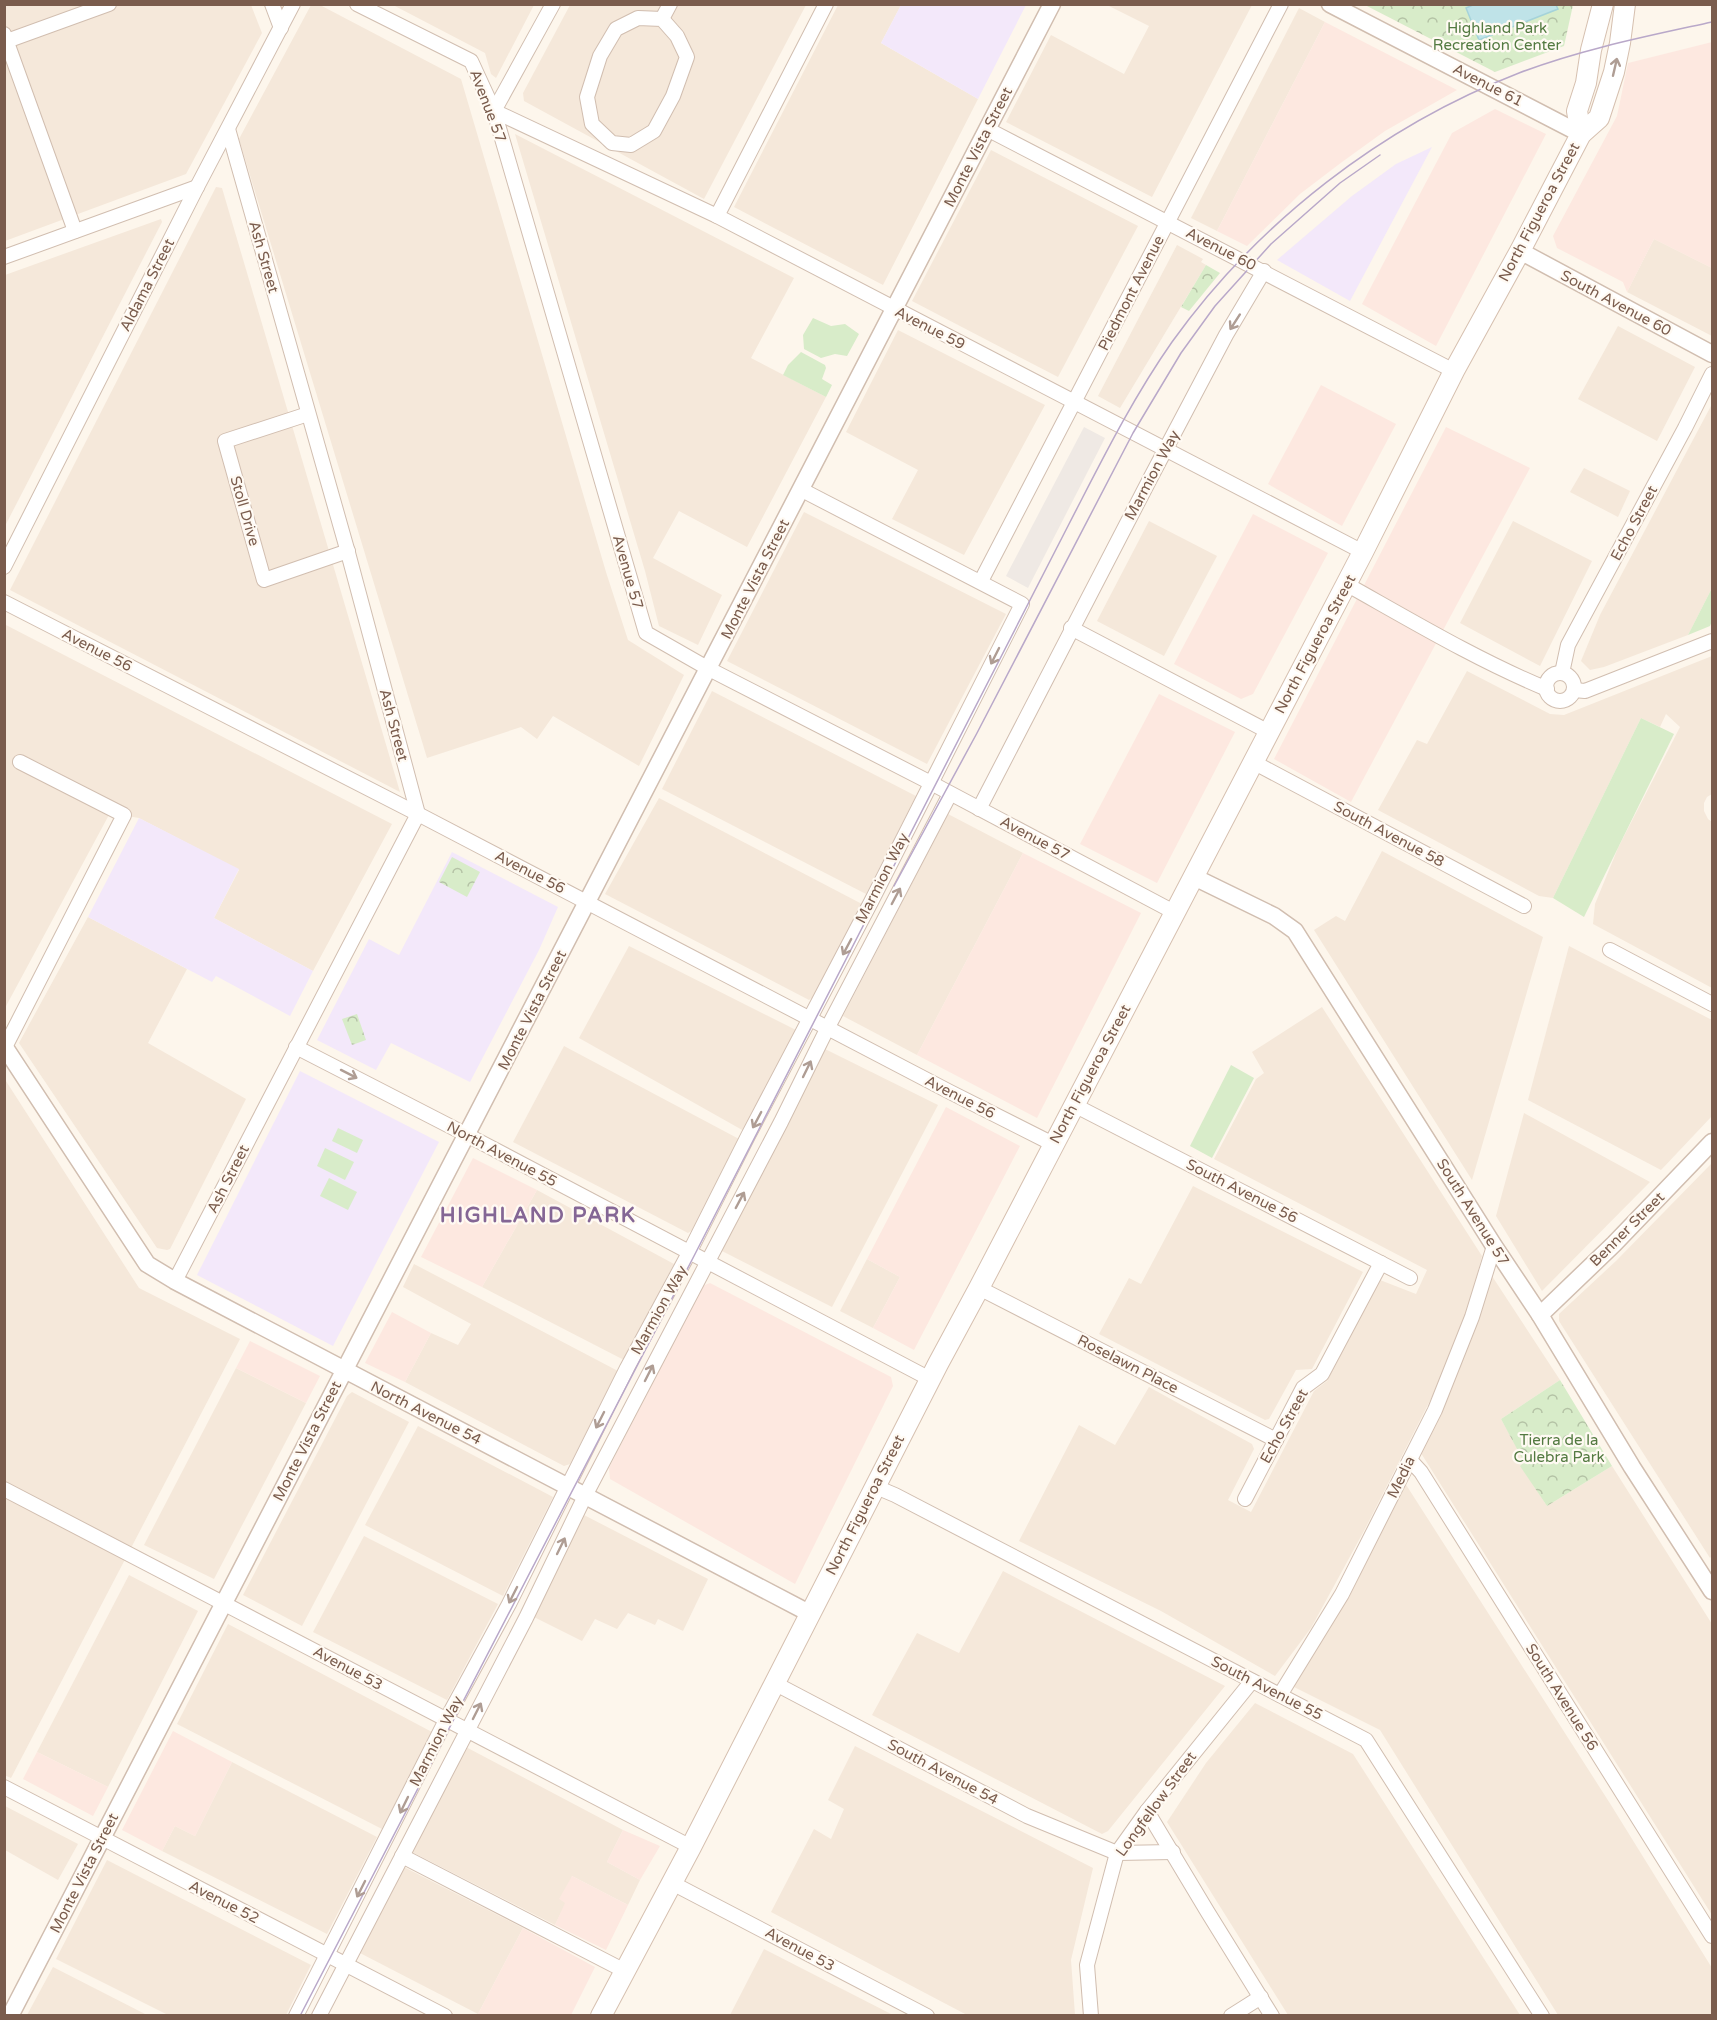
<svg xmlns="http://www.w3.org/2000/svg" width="1717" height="2020" font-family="'Varela Round',sans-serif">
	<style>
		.residential { fill: #f5e8da }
		.commercial { fill: #fde8e0 }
		.industrial { fill: #efe9e4 }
		.education { fill: #f3e8fa }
		.green { fill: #d8ecc9 }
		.park { fill: url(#park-crowns) }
		.water { fill: #bfe3e8; stroke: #a5d3da; stroke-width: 1.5 }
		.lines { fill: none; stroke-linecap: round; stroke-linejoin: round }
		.minor-casing { stroke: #d1beb0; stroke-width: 16 }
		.tertiary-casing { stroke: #d1beb0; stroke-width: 19 }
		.secondary-casing { stroke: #d6c0b0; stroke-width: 22 }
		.minor { stroke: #fff; stroke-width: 14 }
		.tertiary { stroke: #fff; stroke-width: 16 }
		.secondary { stroke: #fff; stroke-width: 20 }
		.tram { stroke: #b9a8c9; stroke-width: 1.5 }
		.oneway { stroke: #af9d94 }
		.labels { text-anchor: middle; stroke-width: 4.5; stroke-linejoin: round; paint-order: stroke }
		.park-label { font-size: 15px; fill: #537a41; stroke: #fffaf3 }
		.street-label { font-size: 15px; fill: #7a5c4d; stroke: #fffaf3 }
		.district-label { font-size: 21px; font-weight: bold; letter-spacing: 1.5px; fill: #846695; stroke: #fffaf3 }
	</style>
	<defs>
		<pattern id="park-crowns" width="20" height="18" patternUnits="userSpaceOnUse" patternTransform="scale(1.5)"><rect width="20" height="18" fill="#d8ecc9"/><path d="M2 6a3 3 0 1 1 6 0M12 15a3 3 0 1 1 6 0" fill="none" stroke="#b4c2a5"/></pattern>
	</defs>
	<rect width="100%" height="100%" fill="#fdf6ec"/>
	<g class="residential">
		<polygon points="5,5 251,5 262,33 186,174 5,241"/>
		<polygon points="311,5 320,5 461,79 606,572 628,640 684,675 639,766 553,716 537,739 521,727 427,758 239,139"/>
		<polygon points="393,5 534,5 496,78 491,74 485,53"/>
		<polygon points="570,5 806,5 704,199 524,101 523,93"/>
		<polygon points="838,5 901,5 881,43 978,99 883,285 734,207"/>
		<polygon points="1107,5 1252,5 1152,197 1006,122 1051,35 1124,74 1149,26"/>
		<polygon points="1299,8 1325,22 1217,231 1191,218"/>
		<polygon points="515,134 794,278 751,358 826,397 747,547 679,511 653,558 722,595 698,645 659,626 645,571"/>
		<polygon points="991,150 1138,226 1058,377 912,301"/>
		<polygon points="216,187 222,188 400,792 10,590"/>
		<polygon points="161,219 162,222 5,526 5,275"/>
		<polygon points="1654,239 1712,268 1712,336 1627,292"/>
		<polygon points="1177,245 1203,259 1201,262 1206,265 1120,408 1098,396"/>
		<polygon points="1618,326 1695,367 1657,441 1578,399"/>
		<polygon points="898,330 1045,405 964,555 892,519 918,470 846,432"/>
		<polygon points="1712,404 1712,588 1688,635 1604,667 1590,670 1581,661 1600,615"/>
		<polygon points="1584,468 1630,491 1618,517 1570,492"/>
		<polygon points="804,512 1006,614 927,764 727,661"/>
		<polygon points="1149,521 1217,556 1164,656 1097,621"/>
		<polygon points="1513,521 1592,561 1540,666 1460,623"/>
		<polygon points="4,624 392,824 313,971 214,918 239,870 139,818 110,813 5,1008"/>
		<polygon points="1712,656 1712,794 1707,797 1704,803 1704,811 1708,819 1712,822 1712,988 1593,924 1595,904 1618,848 1680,727 1666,714 1660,727 1641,718 1553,898 1539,896 1378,810 1417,740 1427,744 1467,671 1550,714 1564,715"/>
		<polygon points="712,691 916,796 866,894 662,789"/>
		<polygon points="659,798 862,904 814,996 809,1000 605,894"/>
		<polygon points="948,814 1023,853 917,1055 843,1016"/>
		<polygon points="1382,851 1543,937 1472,1180 1314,930 1336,916 1345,921"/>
		<polygon points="88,917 187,969 148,1043 246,1099 170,1249 167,1250 157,1248 19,1043"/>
		<polygon points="629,946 796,1030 744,1131 579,1038"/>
		<polygon points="1569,946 1712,1020 1712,1116 1661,1170 1528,1100"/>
		<polygon points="1322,1007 1482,1256 1474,1287 1449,1363 1365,1529 1311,1628 1275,1676 1161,1611 1019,1541 1079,1425 1115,1445 1149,1387 1252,1444 1254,1449 1228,1500 1251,1512 1314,1391 1327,1381 1380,1280 1416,1294 1427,1270 1214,1159 1256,1079 1264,1073 1252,1052"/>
		<polygon points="564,1046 739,1139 694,1229 688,1233 513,1142"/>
		<polygon points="825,1049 938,1105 832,1307 720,1250"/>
		<polygon points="4,1078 139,1288 240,1339 11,1778 4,1775"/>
		<polygon points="1524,1113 1650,1182 1542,1291 1496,1216"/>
		<polygon points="1712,1163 1712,1556 1710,1558 1559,1321 1559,1314 1616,1261"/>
		<polygon points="1193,1186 1363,1272 1312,1369 1296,1370 1269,1419 1265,1420 1099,1334 1129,1278 1141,1284"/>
		<polygon points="537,1190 674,1264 624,1360 482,1287"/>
		<polygon points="867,1259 900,1277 873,1328 840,1311"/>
		<polygon points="414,1264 618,1371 570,1464 564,1466 405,1382 431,1333 458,1345 471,1324 403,1287"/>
		<polygon points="1490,1273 1560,1380 1501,1419 1525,1462 1520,1465 1547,1506 1612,1466 1712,1624 1712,1915 1419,1450"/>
		<polygon points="236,1368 306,1403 214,1579 144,1545"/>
		<polygon points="352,1392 409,1422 302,1626 243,1595 347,1396"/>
		<polygon points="418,1426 553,1497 503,1596 365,1525"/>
		<polygon points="1403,1480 1611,1805 1712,1968 1712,2015 1558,2015 1380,1730 1290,1685"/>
		<polygon points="584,1515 708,1579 683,1631 658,1619 655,1625 628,1613 617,1629 595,1619 582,1641 532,1616"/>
		<polygon points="364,1536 498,1604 447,1700 313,1632"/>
		<polygon points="1003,1571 1225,1686 1108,1831 1102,1834 872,1715 917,1633 959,1653"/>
		<polygon points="129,1575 198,1611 108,1787 37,1752"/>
		<polygon points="228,1624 432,1732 382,1829 177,1724"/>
		<polygon points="1255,1703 1353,1754 1520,2015 1288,2015 1167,1822 1206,1763"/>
		<polygon points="464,1746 623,1830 607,1862 640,1880 628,1905 572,1876 566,1903 555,1925 410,1851"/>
		<polygon points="855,1746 1093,1868 1071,1960 1075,2015 967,2015 771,1912 814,1829 831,1839 844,1809 828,1800"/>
		<polygon points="232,1762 377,1837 327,1934 162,1851 175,1826 195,1836"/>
		<polygon points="5,1806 78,1844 58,1880 5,1850"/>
		<polygon points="107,1860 311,1965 286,2015 168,2015 56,1959"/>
		<polygon points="402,1866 523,1928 478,2014 358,1952"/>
		<polygon points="764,1949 893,2015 730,2015"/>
		<polygon points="53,1967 147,2015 27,2015"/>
	</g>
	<g class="commercial">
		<polygon points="1325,22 1457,90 1385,131 1342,162 1300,194 1247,246 1217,231"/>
		<polygon points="1712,42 1712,268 1654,239 1627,292 1623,282 1557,248 1553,236 1617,116 1628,63"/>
		<polygon points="1495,109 1546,134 1436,346 1362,304 1452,133"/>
		<polygon points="1321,385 1396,424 1342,526 1268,484"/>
		<polygon points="1446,427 1530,468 1351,802 1274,759"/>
		<polygon points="1253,514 1328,553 1253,694 1241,699 1174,664"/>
		<polygon points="1159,694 1235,732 1157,883 1080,844"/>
		<polygon points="1023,853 1141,913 1037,1118 917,1055"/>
		<polygon points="946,1107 1020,1146 914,1350 873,1328 900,1277 867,1259"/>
		<polygon points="473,1158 537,1190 482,1287 421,1257"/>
		<polygon points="710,1283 891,1377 893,1386 795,1584 610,1479 609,1468 702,1286"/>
		<polygon points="392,1312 431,1333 405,1382 365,1363"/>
		<polygon points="250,1341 320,1376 306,1403 236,1368"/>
		<polygon points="173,1731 232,1762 195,1836 175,1826 162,1851 122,1830"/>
		<polygon points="37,1752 108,1787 93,1816 23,1779"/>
		<polygon points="623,1830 660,1846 640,1880 607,1862"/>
		<polygon points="572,1876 628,1905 606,1950 555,1925 565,1903 559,1899"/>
		<polygon points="523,1928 595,1967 571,2015 478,2014"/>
	</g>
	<polygon class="industrial" points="1084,427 1105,438 1028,588 1006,576"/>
	<g class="education">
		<polygon points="901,5 901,4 1026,5 978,99 881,43"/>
		<polygon points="1432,147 1350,301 1277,260 1352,196 1396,164"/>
		<polygon points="139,818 239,869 214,918 313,971 290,1016 216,976 212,982 88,917"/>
		<polygon points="452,852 558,907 539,950 470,1082 391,1043 376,1070 317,1040 369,939 399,955"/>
		<polygon points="300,1071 439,1142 333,1346 197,1275"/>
	</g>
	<g class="green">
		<polygon points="813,318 831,326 845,324 859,334 847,356 835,354 821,358 804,349 803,335"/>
		<polygon points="801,352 825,365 826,368 822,379 832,385 826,397 783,375 788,365"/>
		<polygon points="1712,588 1712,621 1710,626 1688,635"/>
		<polygon points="1641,718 1674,734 1584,917 1553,898"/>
		<polygon points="1231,1065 1254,1078 1212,1158 1190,1146"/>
		<polygon points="338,1128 363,1140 357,1153 332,1141"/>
		<polygon points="325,1148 354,1162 345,1180 317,1166"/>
		<polygon points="329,1178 357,1192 348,1210 320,1196"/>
	</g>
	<g class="park">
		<polygon points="1365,5 1573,5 1564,46 1495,72"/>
		<polygon points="1206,265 1220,273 1189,311 1181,307"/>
		<polygon points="452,857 480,872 467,897 439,882"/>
		<polygon points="357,1014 366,1040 352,1045 342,1019"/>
		<polygon points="1560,1380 1612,1466 1547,1506 1520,1466 1524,1462 1501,1419"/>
	</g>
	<polygon class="water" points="1475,4 1556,5 1558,9 1479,40 1466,8"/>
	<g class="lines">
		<defs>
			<g id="minor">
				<polyline points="272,4 281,28"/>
				<polyline points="357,4 471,61 494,111 646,633 709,669 931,783 1174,912"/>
				<polyline points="553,4 494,111 717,216 1363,552"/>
				<polygon points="638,18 662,19 677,36 687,57 673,96 654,131 631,145 612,143 592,124 587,97 600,56 616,29"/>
				<polyline points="662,19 670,4"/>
				<polyline points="4,34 75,231"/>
				<polyline points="4,42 109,4"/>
				<polyline points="987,129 1454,371"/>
				<polyline points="717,216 826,4"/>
				<polyline points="4,257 197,187"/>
				<polyline points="308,414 225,441 264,580 348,551"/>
				<polyline points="4,567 197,187 293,4"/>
				<polyline points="981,581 1281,4"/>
				<path d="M1346 584C1412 621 1477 660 1547 689"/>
				<polyline points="4,602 418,814 950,1092 1053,1144"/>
				<polyline points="1071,628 1269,732"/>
				<polyline points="1562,673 1568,645 1685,428 1712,374"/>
				<circle cx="1560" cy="687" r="14"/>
				<polyline points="1574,690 1585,691 1712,641"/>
				<polyline points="1253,762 1524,906"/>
				<polyline points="979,809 1152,475 1226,335 1264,271"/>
				<polyline points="1610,950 1712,1004"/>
				<polyline points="296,1047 467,1135 930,1379"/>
				<polyline points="4,1049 124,815 20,762"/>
				<polyline points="1074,1105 1410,1278"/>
				<polyline points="175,1281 418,814 347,549 228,129"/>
				<polyline points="979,1288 1276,1440"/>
				<polyline points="1410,1460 1421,1472 1712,1936"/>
				<polyline points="876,1487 895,1495 1366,1740 1542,2016"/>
				<polyline points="4,1489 691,1847"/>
				<polyline points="1245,1499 1303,1388 1322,1374 1381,1263"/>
				<polyline points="774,1683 1027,1816 1117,1853 1173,1852"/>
				<polyline points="1280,1695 1342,1594 1435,1410 1472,1317 1494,1246"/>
				<polyline points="4,1787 445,2016"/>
				<polyline points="1147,1811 1207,1911 1272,2016"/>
				<polyline points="402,1856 625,1971"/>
				<polyline points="672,1883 927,2016"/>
				<polyline points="296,2016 446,1720 509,1604 627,1368 689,1253 748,1136 871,902 1022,604 802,490"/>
				<polyline points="319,2016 526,1618 586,1494 781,1122 828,1027 950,794"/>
				<polyline points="1091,2016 1087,1965 1117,1853 1147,1811 1252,1681"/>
				<polyline points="1231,2016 1261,1997"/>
			</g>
			<g id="tertiary">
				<polyline points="1330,4 1581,134"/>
				<polyline points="1520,251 1712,354"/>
				<polyline points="1194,877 1274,916 1295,931 1494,1246 1540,1315 1632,1467 1712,1591"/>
				<path d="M4 1046 147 1264 175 1281C387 1391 599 1501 809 1613"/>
				<polyline points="1540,1315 1614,1244 1712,1142"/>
				<polyline points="10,2016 1052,4"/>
			</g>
			<g id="secondary">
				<polyline points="1581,134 1577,111 1586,83 1591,50 1603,4"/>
				<polyline points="601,2016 691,1847 938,1364 979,1288 1363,552 1454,371 1520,251 1581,134 1599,118 1614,72 1620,43 1625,4"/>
			</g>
		</defs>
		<use href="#minor" class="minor-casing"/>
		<use href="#tertiary" class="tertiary-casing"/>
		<use href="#secondary" class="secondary-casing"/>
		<use href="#minor" class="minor"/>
		<use href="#tertiary" class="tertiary"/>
		<use href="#secondary" class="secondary"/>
		<g class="tram">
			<polyline points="894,886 977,733 1133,433 1181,353 1215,306 1271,244 1340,183 1380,155"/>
			<path d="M300 2016 694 1256 1069 524C1101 462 1132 399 1172 342 1258 222 1382 126 1519 73 1582 49 1648 36 1712 22"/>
		</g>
	</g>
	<defs><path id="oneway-shaft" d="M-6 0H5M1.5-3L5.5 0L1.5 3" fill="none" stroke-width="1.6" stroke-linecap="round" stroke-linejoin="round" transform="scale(1.5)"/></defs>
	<g class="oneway">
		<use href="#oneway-shaft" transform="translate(1615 67) rotate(-77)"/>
		<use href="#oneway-shaft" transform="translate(1235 322) rotate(123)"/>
		<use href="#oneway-shaft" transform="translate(995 656) rotate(117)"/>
		<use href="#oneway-shaft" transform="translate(896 896) rotate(-62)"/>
		<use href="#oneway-shaft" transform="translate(847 947) rotate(118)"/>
		<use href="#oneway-shaft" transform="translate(807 1069) rotate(-64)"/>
		<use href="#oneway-shaft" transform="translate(349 1074) rotate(27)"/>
		<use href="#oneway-shaft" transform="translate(757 1120) rotate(118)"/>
		<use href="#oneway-shaft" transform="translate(740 1200) rotate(-62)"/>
		<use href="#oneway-shaft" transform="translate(649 1373) rotate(-63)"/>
		<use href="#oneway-shaft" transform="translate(600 1420) rotate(117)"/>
		<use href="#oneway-shaft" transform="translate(561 1546) rotate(-64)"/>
		<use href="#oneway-shaft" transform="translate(513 1595) rotate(117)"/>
		<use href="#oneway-shaft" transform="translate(477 1711) rotate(-63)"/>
		<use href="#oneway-shaft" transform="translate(404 1805) rotate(116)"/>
		<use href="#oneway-shaft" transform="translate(361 1889) rotate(117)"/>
	</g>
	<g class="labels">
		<g class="park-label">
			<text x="1497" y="33">Highland Park<tspan x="1497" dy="17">Recreation Center</tspan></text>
			<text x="1559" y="1445">Tierra de la<tspan x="1559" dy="17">Culebra Park</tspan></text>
		</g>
		<g class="street-label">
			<text transform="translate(1488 85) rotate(27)" y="5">Avenue 61</text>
			<text transform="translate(488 106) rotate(69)" y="5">Avenue 57</text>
			<text transform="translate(978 147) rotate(-63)" y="5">Monte Vista Street</text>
			<text transform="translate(1539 212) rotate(-62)" y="5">North Figueroa Street</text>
			<text transform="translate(1221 249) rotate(27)" y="5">Avenue 60</text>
			<text transform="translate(264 257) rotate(74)" y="5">Ash Street</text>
			<text transform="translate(147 285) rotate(-63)" y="5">Aldama Street</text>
			<text transform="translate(1131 293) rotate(-63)" y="5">Piedmont Avenue</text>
			<text transform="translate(1616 303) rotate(28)" y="5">South Avenue 60</text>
			<text transform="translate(930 328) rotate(27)" y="5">Avenue 59</text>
			<text transform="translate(1152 475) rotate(-62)" y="5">Marmion Way</text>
			<text transform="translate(245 511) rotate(74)" y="5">Stoll Drive</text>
			<text transform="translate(1634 523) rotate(-62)" y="5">Echo Street</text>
			<text transform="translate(628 572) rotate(74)" y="5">Avenue 57</text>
			<text transform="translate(755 579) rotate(-63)" y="5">Monte Vista Street</text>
			<text transform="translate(1315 644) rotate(-62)" y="5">North Figueroa Street</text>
			<text transform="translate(97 650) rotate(27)" y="5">Avenue 56</text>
			<text transform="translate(394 725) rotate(75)" y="5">Ash Street</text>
			<text transform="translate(1389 834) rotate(28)" y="5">South Avenue 58</text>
			<text transform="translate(1035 838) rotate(28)" y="5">Avenue 57</text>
			<text transform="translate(530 872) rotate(27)" y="5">Avenue 56</text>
			<text transform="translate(882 878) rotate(-63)" y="5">Marmion Way</text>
			<text transform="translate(532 1010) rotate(-63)" y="5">Monte Vista Street</text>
			<text transform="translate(1090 1074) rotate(-62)" y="5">North Figueroa Street</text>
			<text transform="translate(960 1097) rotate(27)" y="5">Avenue 56</text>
			<text transform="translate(502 1154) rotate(28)" y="5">North Avenue 55</text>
			<text transform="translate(228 1179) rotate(-63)" y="5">Ash Street</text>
			<text transform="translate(1242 1191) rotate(27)" y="5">South Avenue 56</text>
			<text transform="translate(1473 1212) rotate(58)" y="5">South Avenue 57</text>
			<text transform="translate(1627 1229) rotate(-45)" y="5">Benner Street</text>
			<text transform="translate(659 1310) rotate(-61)" y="5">Marmion Way</text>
			<text transform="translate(1128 1364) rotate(27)" y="5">Roselawn Place</text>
			<text transform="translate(426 1413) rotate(27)" y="5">North Avenue 54</text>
			<text transform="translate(1284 1426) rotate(-61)" y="5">Echo Street</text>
			<text transform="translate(307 1441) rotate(-63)" y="5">Monte Vista Street</text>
			<text transform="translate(1401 1477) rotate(-64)" y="5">Media</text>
			<text transform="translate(865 1505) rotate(-63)" y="5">North Figueroa Street</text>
			<text transform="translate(348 1668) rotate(28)" y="5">Avenue 53</text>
			<text transform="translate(1267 1688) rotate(27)" y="5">South Avenue 55</text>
			<text transform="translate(1562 1697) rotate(58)" y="5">South Avenue 56</text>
			<text transform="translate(436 1741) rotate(-63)" y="5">Marmion Way</text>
			<text transform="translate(943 1772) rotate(28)" y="5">South Avenue 54</text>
			<text transform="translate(1156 1804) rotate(-54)" y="5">Longfellow Street</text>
			<text transform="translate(84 1873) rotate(-63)" y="5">Monte Vista Street</text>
			<text transform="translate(224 1902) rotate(27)" y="5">Avenue 52</text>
			<text transform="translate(800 1949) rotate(28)" y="5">Avenue 53</text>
		</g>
		<g class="district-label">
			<text x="538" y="1222">HIGHLAND PARK</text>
		</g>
	</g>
	<rect width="1717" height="2020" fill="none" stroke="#7a5c4d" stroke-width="12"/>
</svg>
